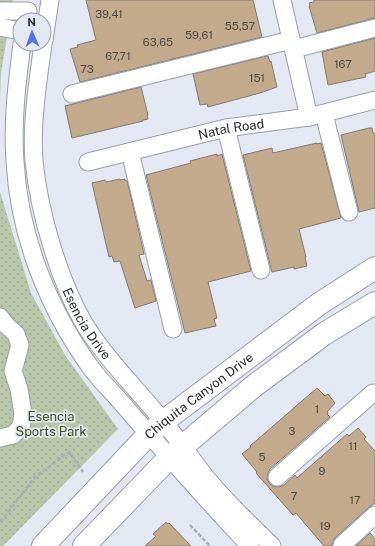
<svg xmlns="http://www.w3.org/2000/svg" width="375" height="546" font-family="'Public Sans',sans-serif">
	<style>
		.park { fill: url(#park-dots) }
		.building { fill: #c3aa8c; stroke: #817a72 }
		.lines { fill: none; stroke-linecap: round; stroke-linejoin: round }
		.minor-casing { stroke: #9a9ea7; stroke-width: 19 }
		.major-casing { stroke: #9a9ea7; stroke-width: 24 }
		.path { stroke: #aaaeb6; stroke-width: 2.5; stroke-dasharray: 4 2; stroke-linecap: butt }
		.minor { stroke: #fff; stroke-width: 17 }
		.major { stroke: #fff; stroke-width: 22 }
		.labels { text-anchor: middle; stroke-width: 3.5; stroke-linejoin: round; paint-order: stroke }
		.number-label { font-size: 11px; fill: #4c4843 }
		.street-label { font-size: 13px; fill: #25272b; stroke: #e3e8f2 }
		.park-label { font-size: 13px; fill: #40531f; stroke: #e3e8f2 }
	</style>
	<defs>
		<pattern id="park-dots" width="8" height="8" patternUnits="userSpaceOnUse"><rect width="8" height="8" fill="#bac6aa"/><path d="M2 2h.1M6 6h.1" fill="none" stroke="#a0aa92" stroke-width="1.8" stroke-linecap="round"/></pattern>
	</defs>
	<rect width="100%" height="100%" fill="#e3e8f2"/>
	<g class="park">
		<polygon points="0,0 13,0 1,73 0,102"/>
		<polygon points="0,192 31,293 65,355 118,429 3,546 0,546"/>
	</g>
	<g class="building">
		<polygon points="86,0 253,0 262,37 80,82 70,49 78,47 77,45 96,40"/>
		<polygon points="314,0 375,0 375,18 317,33 309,6 310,5 309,3 314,2"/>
		<polygon points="375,38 375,71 365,74 366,77 328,85 322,52"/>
		<polygon points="267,56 268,56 270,62 271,61 277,87 260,93 208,107 207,104 200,105 193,74"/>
		<polygon points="141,87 148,115 147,115 148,119 143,120 143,121 72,138 65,106"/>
		<polygon points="369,128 372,128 373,133 375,133 375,208 359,212 341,135"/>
		<polygon points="317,143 317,144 321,143 341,218 299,229 306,257 305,257 307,266 294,269 294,267 272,272 243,155 272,148 273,153"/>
		<polygon points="217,154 217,156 222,154 251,271 208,282 217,318 214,319 216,326 185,333 146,175 191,163 190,161"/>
		<polygon points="120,180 125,179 125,181 127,180 144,254 139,255 147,281 151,280 156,301 135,308 120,261 114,262 112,256 109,257 92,183 105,180 106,182 120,179"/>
		<polygon points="317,388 325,396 328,394 335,403 327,412 328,412 327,414 330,417 270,469 268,473 267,479 270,484 273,486 279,487 284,485 295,475 297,478 347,434 349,436 358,428 366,437 364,439 375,451 375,503 368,508 335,538 333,542 332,546 324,546 296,513 293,515 256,473 257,472 242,454 251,447 250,446"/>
		<polygon points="166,522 167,524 169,523 191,546 145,546 156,536 153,534"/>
		<polygon points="370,533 375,539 375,546 356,546"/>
	</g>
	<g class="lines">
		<defs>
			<g id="minor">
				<polyline points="282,0 309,117"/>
				<polyline points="0,11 28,11"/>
				<polyline points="0,27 20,31"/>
				<polyline points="44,40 50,0"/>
				<path d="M22 44C17 83 12 122 15 161 19 236 48 308 91 368 97 376 104 384 111 391 124 405 136 420 149 434 182 472 216 510 250 546"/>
				<path id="s1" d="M43 44C38 80 31 125 34 161 39 212 59 281 85 325 107 360 137 389 163 421 179 440 193 462 209 481 228 504 251 525 272 546"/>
				<polyline points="294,49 375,28"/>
				<polyline points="72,94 291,40"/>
				<polyline points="324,114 349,212"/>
				<polyline points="226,128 261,270"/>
				<polyline points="130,152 173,329"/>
				<path id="s2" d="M88 162 226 128 309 117 375 100"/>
				<polyline points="0,317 6,325 16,334 20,345 13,371 19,389 23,414 21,427 13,435 0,438"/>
				<polyline points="277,477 373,393"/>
				<polyline points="342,545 375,515"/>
			</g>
			<g id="major">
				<path id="s3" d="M43 546 149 434 164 421 319 304 375 268"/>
				<polyline points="84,546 169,458 254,386 324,334 375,303"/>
			</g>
		</defs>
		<use href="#minor" class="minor-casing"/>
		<use href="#major" class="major-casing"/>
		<g class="path">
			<polyline points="0,521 3,519 35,477 69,452 83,472"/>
			<polyline points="190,525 210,546"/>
		</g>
		<use href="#minor" class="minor"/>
		<use href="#major" class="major"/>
	</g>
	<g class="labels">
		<g class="number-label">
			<text x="109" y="18">39,41</text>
			<text x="240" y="30">55,57</text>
			<text x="199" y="39">59,61</text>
			<text x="158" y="46">63,65</text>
			<text x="118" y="60">67,71</text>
			<text x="343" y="68">167</text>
			<text x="87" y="73">73</text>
			<text x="257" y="82">151</text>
			<text x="317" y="413">1</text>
			<text x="292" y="435">3</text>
			<text x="353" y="450">11</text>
			<text x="262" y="461">5</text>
			<text x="322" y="475">9</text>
			<text x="294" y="500">7</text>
			<text x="355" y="504">17</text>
			<text x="325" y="530">19</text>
		</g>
		<g class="street-label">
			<text dy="5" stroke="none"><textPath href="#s2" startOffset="147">Natal Road</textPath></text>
			<text dy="5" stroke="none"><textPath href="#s1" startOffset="290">Esencia Drive</textPath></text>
			<text dy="5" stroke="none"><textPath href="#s3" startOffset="217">Chiquita Canyon Drive</textPath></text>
		</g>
		<g class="park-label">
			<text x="51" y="421">Esencia<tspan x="51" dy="15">Sports Park</tspan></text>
		</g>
	</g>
	<g transform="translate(32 32) rotate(358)"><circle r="19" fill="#e3e8f2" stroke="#979ba2"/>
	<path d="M0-3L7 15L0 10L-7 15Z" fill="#5770e6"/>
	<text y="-6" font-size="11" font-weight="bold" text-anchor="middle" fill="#25272b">N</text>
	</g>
</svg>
